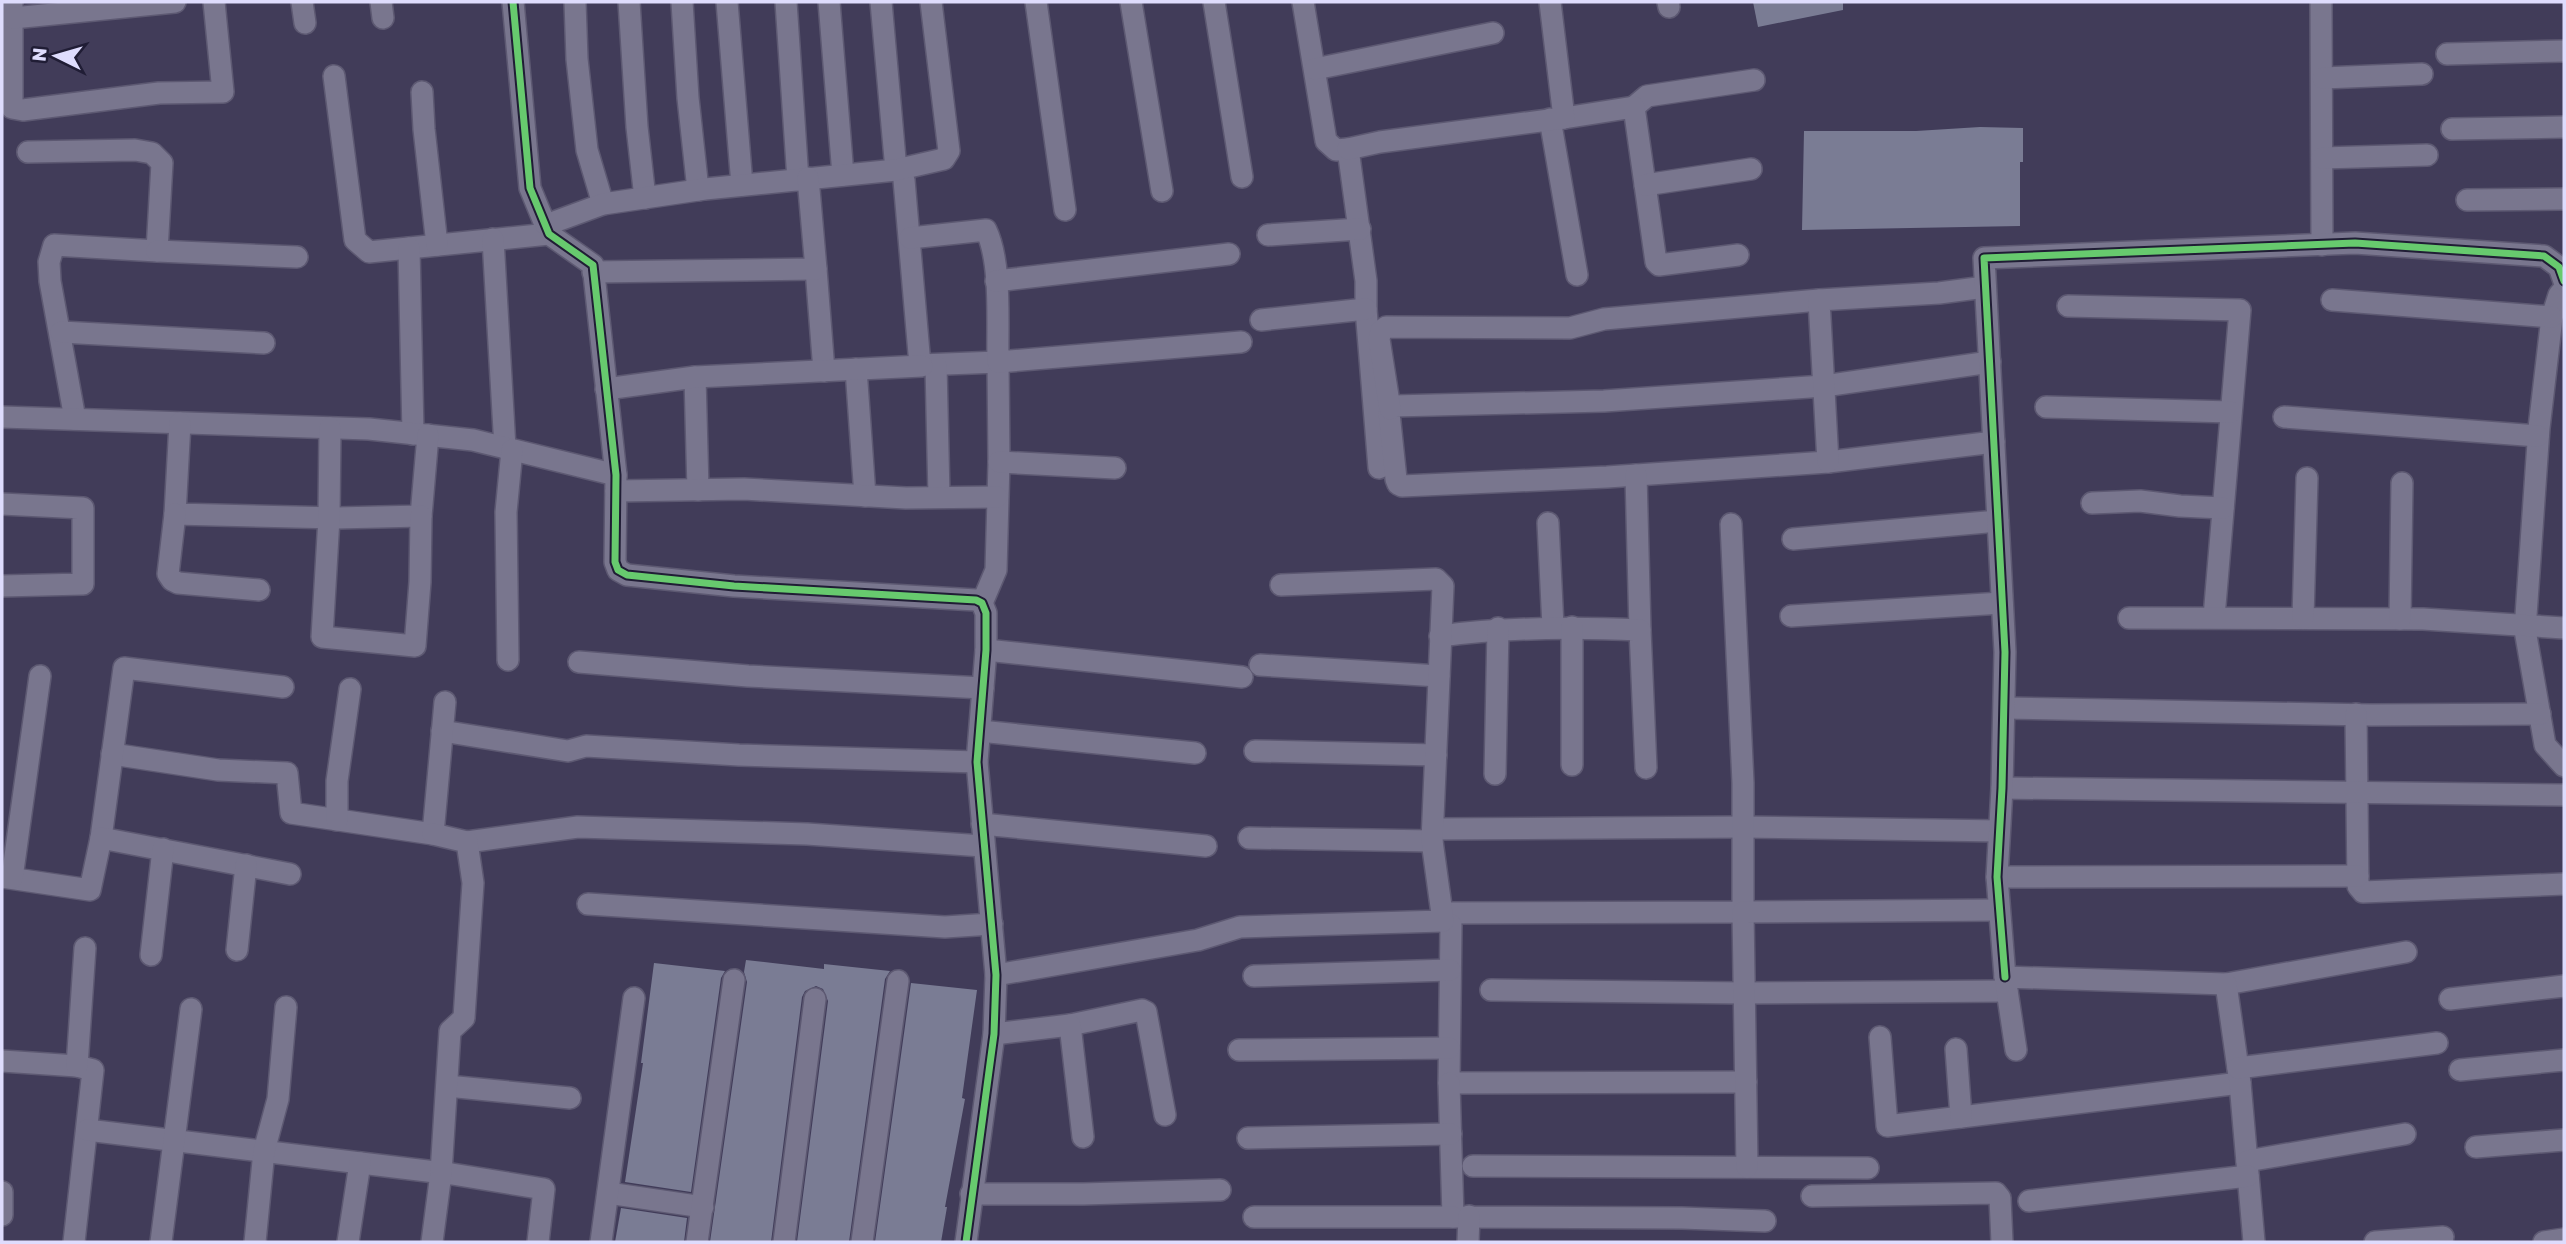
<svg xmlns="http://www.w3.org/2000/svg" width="2566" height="1244" font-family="Rubik,sans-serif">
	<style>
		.building { fill: #7a7c94 }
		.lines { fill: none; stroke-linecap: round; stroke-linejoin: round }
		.minor-casing { stroke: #5d5972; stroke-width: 24 }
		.minor { stroke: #79768e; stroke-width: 21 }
		.cycleway-casing { stroke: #201d35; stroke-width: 11 }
		.cycleway { stroke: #67ca6e; stroke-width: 7 }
	</style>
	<rect width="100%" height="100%" fill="#413c59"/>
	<g class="building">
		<polygon points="1753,2 1843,2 1843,10 1758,27"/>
		<polygon points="1980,127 2023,128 2023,162 2020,162 2020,226 1802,230 1804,131 1916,131"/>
		<polygon points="746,960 824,969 824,964 890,971 885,979 849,1242 797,1242 828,1001 823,989 816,986 805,991 802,997 771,1242 710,1242 747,982 744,972"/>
		<polygon points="654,963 725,971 721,978 691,1192 625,1182 643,1063 641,1063"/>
		<polygon points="911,983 977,990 962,1098 965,1099 945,1207 947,1207 941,1242 875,1242"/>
		<polygon points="621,1208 687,1218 684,1242 615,1242"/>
	</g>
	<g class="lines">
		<defs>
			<g id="minor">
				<polyline points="12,2 12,108 23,110 159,93 223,92 214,2"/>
				<polyline points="302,2 305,23"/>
				<polyline points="381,2 383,18"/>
				<polyline points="513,2 530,188 549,234 593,265 616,475 615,562 618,570 627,575 734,586 976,600 982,603 986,613 986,650 977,762 996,975 994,1034 966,1242"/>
				<polyline points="575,2 577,59 587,150 603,204"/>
				<polyline points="629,2 637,127 645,198"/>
				<polyline points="682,2 688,98 698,190"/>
				<polyline points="727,2 742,185"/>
				<polyline points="786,2 798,180"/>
				<polyline points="829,2 843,175"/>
				<polyline points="881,2 896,170"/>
				<polyline points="1036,2 1065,210"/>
				<polyline points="1131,2 1162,191"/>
				<polyline points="1214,2 1242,177"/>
				<polyline points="1303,2 1326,141 1336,150 1348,149 1366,281 1366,309 1379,468"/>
				<polyline points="1668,2 1669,7"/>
				<polyline points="2321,2 2322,245"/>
				<polyline points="13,18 175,2"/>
				<polyline points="2447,54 2564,51"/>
				<polyline points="1315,69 1493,33"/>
				<polyline points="334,76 355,240 369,252 549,234"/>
				<polyline points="2323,78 2422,74"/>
				<polyline points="422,92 424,129 437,245"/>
				<polyline points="1634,107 1647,96 1754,80"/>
				<polyline points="1564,118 1634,107 1656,262 1659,265 1738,255"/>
				<polyline points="1550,119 1577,275"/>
				<polyline points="2452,129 2564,127"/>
				<polyline points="1348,149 1380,142 1564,118 1550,2"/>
				<polyline points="28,152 135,150 152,153 162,163 157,251 54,245 49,262 50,281 75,419"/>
				<polyline points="2322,158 2427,155"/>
				<polyline points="904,180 920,365 998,362 999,462 996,570 982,603"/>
				<polyline points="1645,185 1751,169"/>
				<polyline points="2467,200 2564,199"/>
				<polyline points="546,225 603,204 705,189 896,170 944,159 949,151 931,2"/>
				<polyline points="1268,235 1360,229"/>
				<path d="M910 238 986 230C1002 263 997 325 998 362L1241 342"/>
				<polyline points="493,239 505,448"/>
				<polyline points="409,248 413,434"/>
				<polyline points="157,251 297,257"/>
				<polyline points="816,269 824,371"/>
				<polyline points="593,272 816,269 808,178"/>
				<polyline points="996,281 1229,254"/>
				<polyline points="2564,289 2559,295 2552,317 2539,428 2525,630 2545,745 2564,766"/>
				<polyline points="2332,300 2552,317"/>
				<polyline points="2068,306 2240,310 2214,617"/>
				<polyline points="1261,320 1366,309"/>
				<polyline points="61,332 264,343"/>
				<polyline points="1990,362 1824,386 1604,401 1393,406 1389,413 1396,479 1398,484 1402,486 1607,477 1828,462 1994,442"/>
				<polyline points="936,366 939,496"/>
				<polyline points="856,369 865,496"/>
				<polyline points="695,377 698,490"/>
				<polyline points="606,389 695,377 922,366"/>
				<polyline points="2046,407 2231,412"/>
				<polyline points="1390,409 1379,339 1381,331 1386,327 1570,328 1604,319 1819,300"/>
				<polyline points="2,417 369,429 473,440 616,475"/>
				<polyline points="2284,417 2538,436"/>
				<polyline points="180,423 175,514 336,518 421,516 428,435"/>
				<polyline points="330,428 329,518 322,637 415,646 420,582 421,516"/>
				<polyline points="999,462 1115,468"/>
				<polyline points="1828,462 1819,300 1939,293 1985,287"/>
				<polyline points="1636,475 1640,630"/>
				<polyline points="616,491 744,489 906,498 997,497"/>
				<polyline points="2092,503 2140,501 2180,506 2223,508"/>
				<polyline points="2,504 83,508 83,584 2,586"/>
				<polyline points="175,514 168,574 172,580 178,583 259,590"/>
				<polyline points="1548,523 1553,627"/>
				<polyline points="1793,539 1998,521"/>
				<polyline points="1791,616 2002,603"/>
				<polyline points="2129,618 2423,619 2564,628"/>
				<polyline points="2303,618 2307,478"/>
				<polyline points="2400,619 2402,483"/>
				<path d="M1440 636C1507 627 1572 627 1640 630L1646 768"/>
				<polyline points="986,650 1242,677"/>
				<polyline points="508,660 506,512 512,450"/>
				<polyline points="579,662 748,676 983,688"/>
				<polyline points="1260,665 1439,676"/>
				<polyline points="2005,708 2371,715 2540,714"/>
				<polyline points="2356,714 2358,886 2363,892 2564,884"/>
				<polyline points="442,731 568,751 586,746 739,755 977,762"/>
				<polyline points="980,731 1195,753"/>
				<polyline points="1255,751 1436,755"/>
				<polyline points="112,754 218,770 287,773 291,813 433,834 445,702"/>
				<polyline points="1572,765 1572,627"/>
				<polyline points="1495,774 1498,628"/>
				<polyline points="2002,788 2564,795"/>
				<polyline points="337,820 337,781 350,689"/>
				<polyline points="982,824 1206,846"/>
				<polyline points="1433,829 1743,827 1999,831"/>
				<polyline points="101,838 124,668 283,687"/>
				<polyline points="1249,838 1432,841"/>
				<polyline points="467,842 578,827 807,834 983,846"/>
				<polyline points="2,877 90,890 101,838 290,874"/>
				<polyline points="1997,877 2358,876"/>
				<polyline points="12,878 40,676"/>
				<polyline points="588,904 945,927 992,924"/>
				<polyline points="1442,913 1743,912 1743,783 1731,524"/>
				<polyline points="1443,921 1451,925 1449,1083 1746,1082"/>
				<polyline points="237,950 246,865"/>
				<polyline points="151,955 163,849"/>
				<polyline points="996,975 1198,940 1240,927 1443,921 1432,841 1443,586 1436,579 1281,585"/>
				<polyline points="1254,976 1450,970"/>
				<polyline points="2005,977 1997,877 2002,788 2005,652 1984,258 2355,243 2544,256 2559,267 2564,281"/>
				<polyline points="2226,984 2406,952"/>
				<polyline points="1491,990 1744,993 2007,991"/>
				<polyline points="2450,999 2564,986"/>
				<polyline points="1070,1025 1142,1010 1146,1012 1165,1115"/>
				<polyline points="994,1034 1070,1025 1083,1137"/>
				<polyline points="1880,1037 1887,1126 2240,1083"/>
				<polyline points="1956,1049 1961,1117"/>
				<polyline points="1239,1050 1449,1048"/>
				<polyline points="2016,1050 2005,977 2226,984 2240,1083 2254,1242"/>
				<polyline points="2,1061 77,1066 93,1070 74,1242"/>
				<polyline points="77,1066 85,948"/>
				<polyline points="2238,1068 2437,1043"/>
				<polyline points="2460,1070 2564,1060"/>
				<polyline points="1449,1083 1453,1217 1682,1218 1765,1221"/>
				<polyline points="447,1086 570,1098"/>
				<polyline points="87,1130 452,1174 544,1189 538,1242"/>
				<polyline points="1248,1138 1451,1134"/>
				<polyline points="2476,1147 2564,1140"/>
				<polyline points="2247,1161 2405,1134"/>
				<polyline points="1473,1166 1868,1168"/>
				<polyline points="1747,1167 1743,912 1999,910"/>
				<polyline points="2,1192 2,1215"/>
				<polyline points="608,1193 703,1207"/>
				<polyline points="971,1194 1083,1194 1220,1190"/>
				<polyline points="1812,1196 1996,1193 2000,1198 2002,1242"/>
				<polyline points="2029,1201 2248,1176"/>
				<polyline points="1254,1217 1453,1217"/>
				<polyline points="161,1242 191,1009"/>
				<polyline points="255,1242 264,1151 278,1099 286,1007"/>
				<polyline points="348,1242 360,1163"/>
				<polyline points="432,1242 441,1173 450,1031 464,1018 473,883 467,842 433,834"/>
				<polyline points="601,1242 634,998"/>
				<polyline points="697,1242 734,980"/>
				<polyline points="784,1242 815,999"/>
				<polyline points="862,1242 898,981"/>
				<polyline points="1468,1242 1469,1216"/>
				<polyline points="2375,1242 2443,1237"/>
				<polyline points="2544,1242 2564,1239"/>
			</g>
		</defs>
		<use href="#minor" class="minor-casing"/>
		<use href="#minor" class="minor"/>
		<defs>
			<g id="cycleway">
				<polyline points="513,2 530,188 549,234 593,265 616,475 615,562 618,570 627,575 734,586 976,600 982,603 986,613 986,650 977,762 996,975 994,1034 966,1242"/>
				<polyline points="2005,977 1997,877 2002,788 2005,652 1984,258 2355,243 2544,256 2559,267 2564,281"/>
			</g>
		</defs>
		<use href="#cycleway" class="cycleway-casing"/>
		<use href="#cycleway" class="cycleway"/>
	</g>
	<rect width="2566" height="1244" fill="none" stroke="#dedcfd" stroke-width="7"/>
	<g transform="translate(56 56) rotate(275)" stroke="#201d35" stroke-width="5" paint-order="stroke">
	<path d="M0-5L12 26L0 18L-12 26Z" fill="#dedcfd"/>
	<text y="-10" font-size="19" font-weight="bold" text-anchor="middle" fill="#dedcfd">N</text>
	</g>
</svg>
